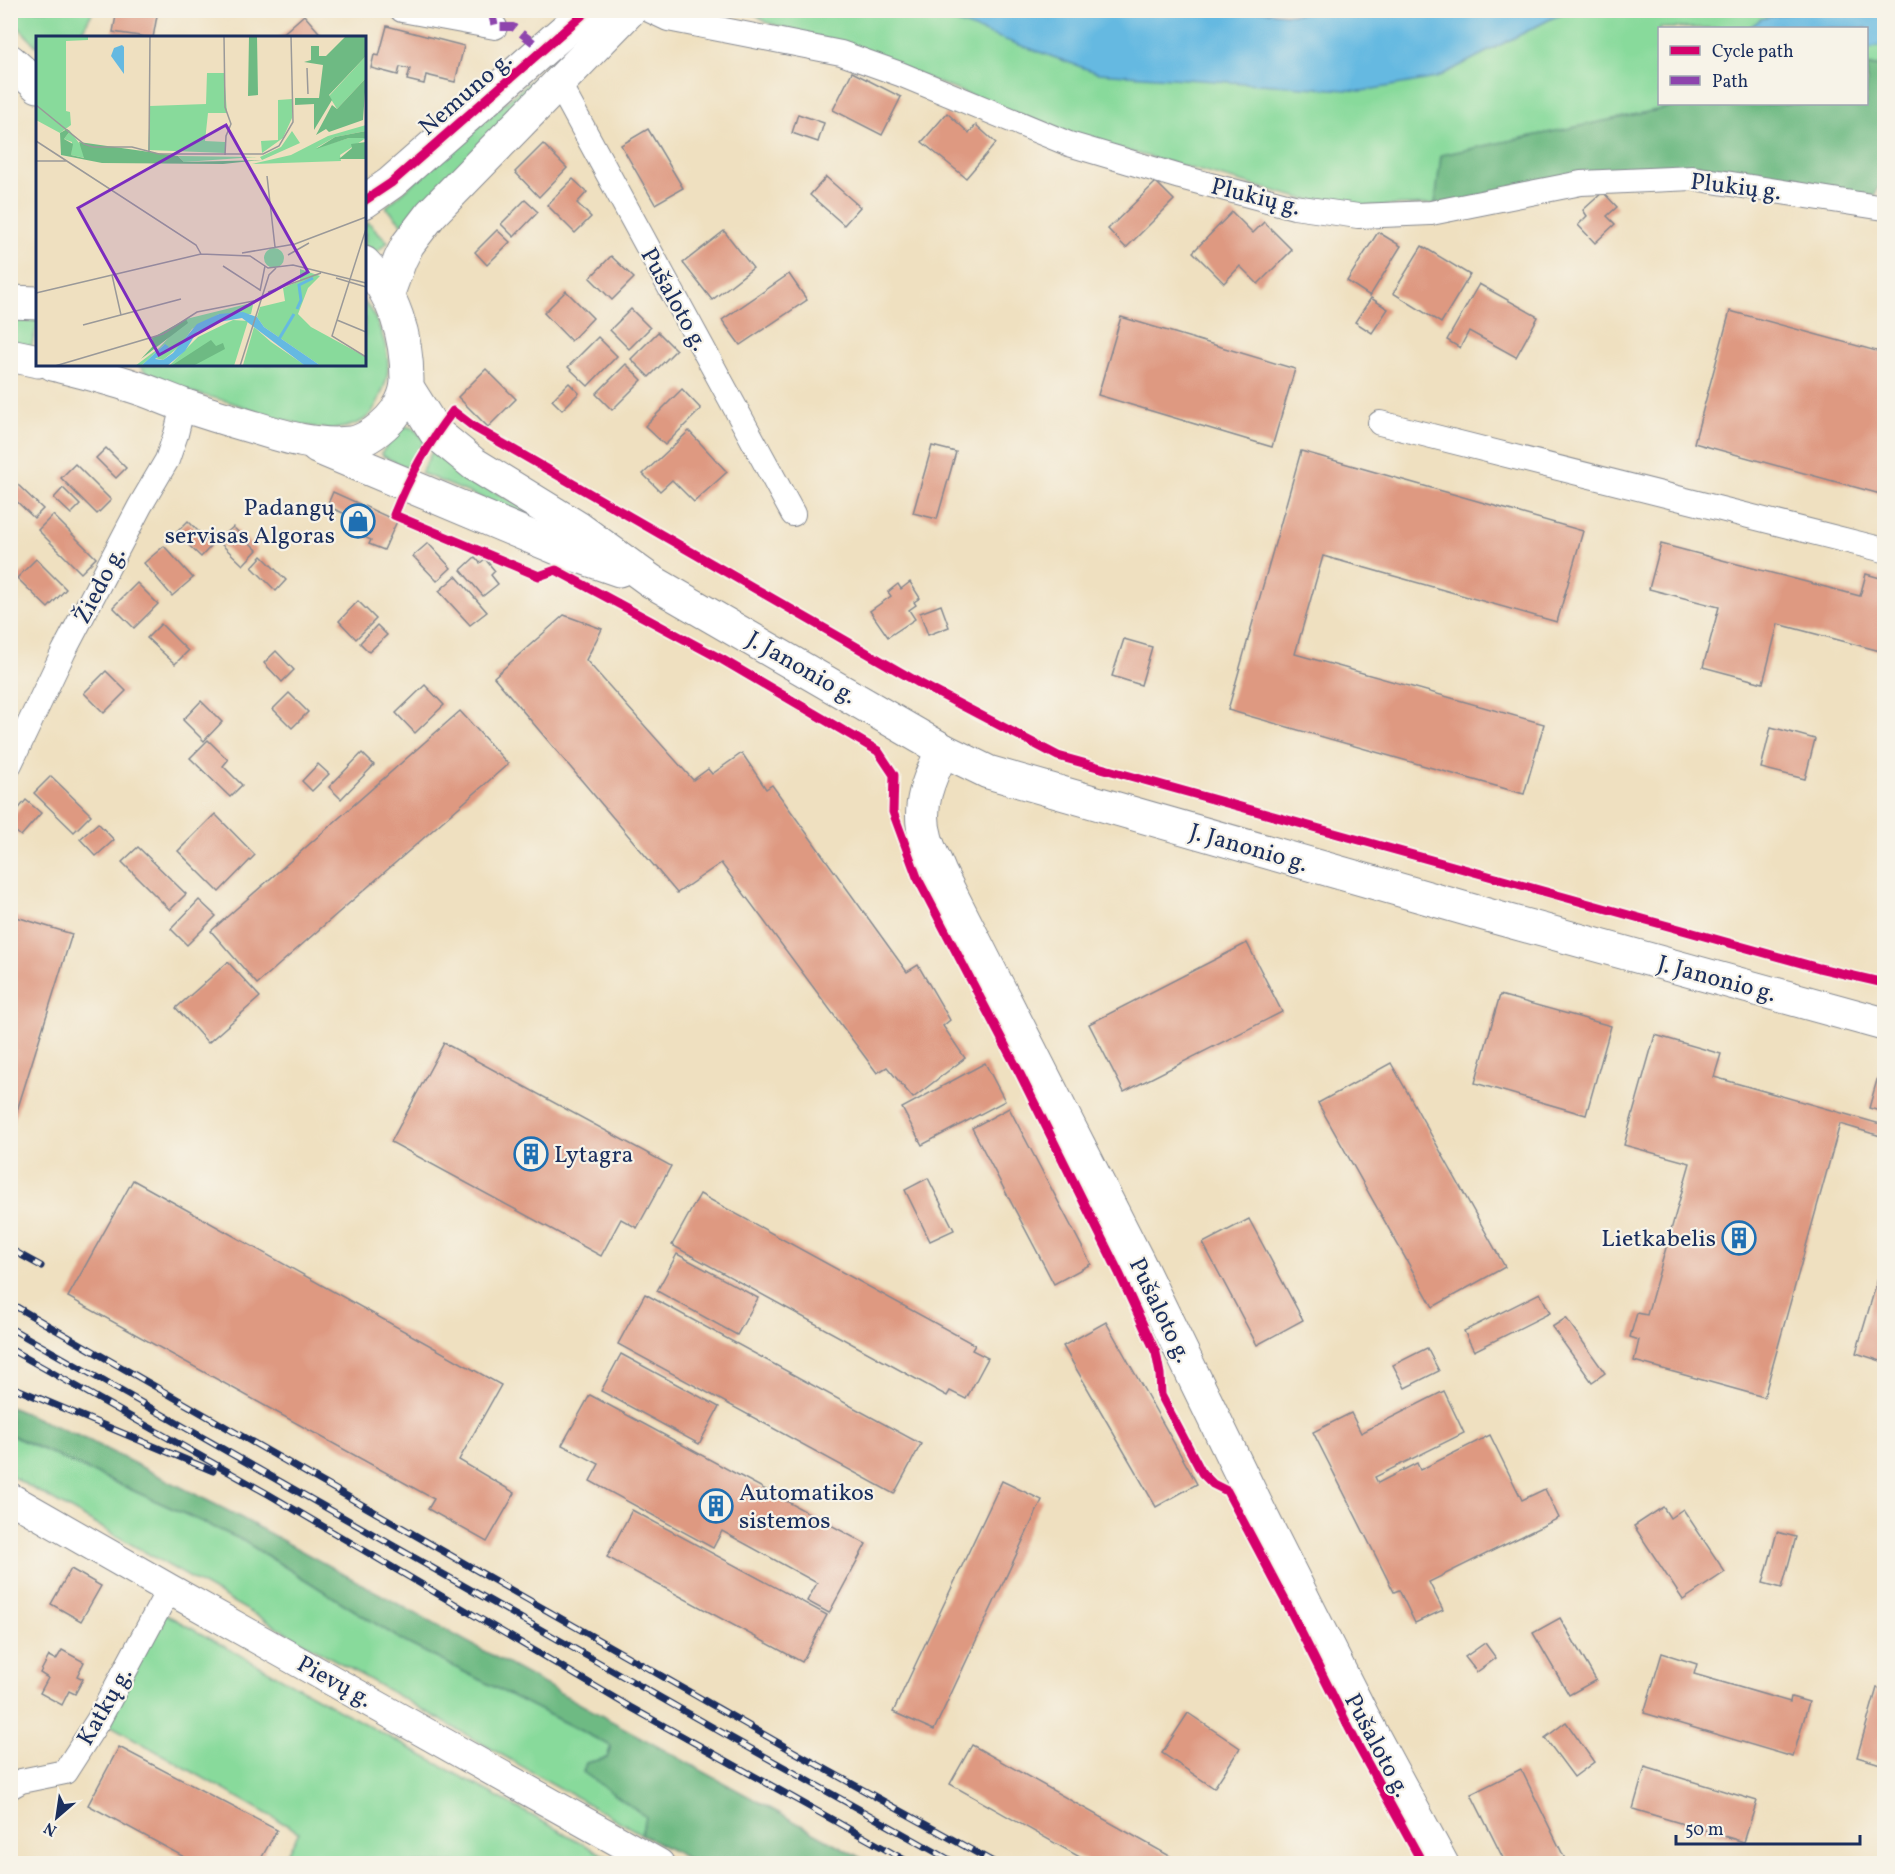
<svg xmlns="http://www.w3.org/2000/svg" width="1895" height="1874" font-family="Vollkorn,serif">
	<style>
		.green { fill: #88da9b; stroke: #52847c; stroke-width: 1.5 }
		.forest { fill: #6eba83; stroke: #447470; stroke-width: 1.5 }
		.water { fill: #65b9e1; stroke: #4074a0; stroke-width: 1.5 }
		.building { fill: #de9981 }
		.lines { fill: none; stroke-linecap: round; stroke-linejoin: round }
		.minor-casing { stroke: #85888f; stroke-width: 26 }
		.tertiary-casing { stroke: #85888f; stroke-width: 32 }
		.secondary-casing { stroke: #85888f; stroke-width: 35 }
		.minor { stroke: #fff; stroke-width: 24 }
		.tertiary { stroke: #fff; stroke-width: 30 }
		.secondary { stroke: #fff; stroke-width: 33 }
		.rail-casing { stroke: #1b2f5e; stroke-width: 7 }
		.rail { stroke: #f7f3e8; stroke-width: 4.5; stroke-dasharray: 14; stroke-linecap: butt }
		.quiet { stroke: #8e44ad; stroke-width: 8; stroke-dasharray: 15 8; stroke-linecap: butt }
		.cycleway-casing { stroke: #f7f3e8; stroke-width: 13 }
		.cycleway { stroke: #d6006c; stroke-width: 9 }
		.labels { text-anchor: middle; stroke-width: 4.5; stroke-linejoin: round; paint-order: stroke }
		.street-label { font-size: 24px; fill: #1b2f5e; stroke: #f7f3e8 }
		.poi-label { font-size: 24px; fill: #1b2f5e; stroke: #f7f3e8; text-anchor: end }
		.inset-river { fill: none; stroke: #65b9e1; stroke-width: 3 }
		.inset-road { fill: none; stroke: #9a9999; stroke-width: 1.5 }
		.view { fill: #7b2cbf; fill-opacity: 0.15; stroke: #7b2cbf; stroke-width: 3 }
		.inset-edge { fill: none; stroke: #1b2f5e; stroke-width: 3 }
	</style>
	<rect width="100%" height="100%" fill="#f7f3e8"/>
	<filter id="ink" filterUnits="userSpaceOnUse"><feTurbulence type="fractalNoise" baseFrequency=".0167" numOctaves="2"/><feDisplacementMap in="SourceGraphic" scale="12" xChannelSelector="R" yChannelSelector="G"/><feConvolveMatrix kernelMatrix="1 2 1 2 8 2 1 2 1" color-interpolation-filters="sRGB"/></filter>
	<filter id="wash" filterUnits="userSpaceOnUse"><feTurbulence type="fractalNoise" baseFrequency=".008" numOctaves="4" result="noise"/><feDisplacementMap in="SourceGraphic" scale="24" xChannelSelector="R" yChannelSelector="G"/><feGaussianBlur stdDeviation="1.35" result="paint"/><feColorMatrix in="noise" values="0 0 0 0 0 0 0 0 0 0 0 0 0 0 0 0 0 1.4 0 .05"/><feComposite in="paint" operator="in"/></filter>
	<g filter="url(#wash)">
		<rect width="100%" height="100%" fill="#efe0c0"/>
		<g class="green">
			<polygon points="11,10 93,10 93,11 79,37 38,38 37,47 11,19"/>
			<polygon points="750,11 930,11 947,19 1436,78 1566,11 1803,11 1761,19 1749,28 1660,28 1660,104 1686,104 1442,155 1435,204 1355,207 1300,198 1069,135 839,43 768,23"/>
			<polygon points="1884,45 1884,66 1867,66 1866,49"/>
			<polygon points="563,57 404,226 386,207 552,62"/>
			<polygon points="368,222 388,242 375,253 365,247 365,226"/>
			<path d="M365 302C381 324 395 360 384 387 379 399 374 414 362 421 353 426 337 430 327 429 291 425 259 411 226 401 204 395 181 391 160 382 153 378 144 371 139 365L364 364Z"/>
			<polygon points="10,315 37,319 37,326 31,348 11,343"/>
			<polygon points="403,426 413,428 425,440 409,469 383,456 381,453"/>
			<polygon points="433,450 453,468 568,534 421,473"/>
			<polygon points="10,1435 242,1540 405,1642 611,1746 607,1758 586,1763 583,1772 647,1817 641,1834 11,1476"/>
			<polygon points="158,1610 618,1863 282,1863 299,1832 99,1719"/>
		</g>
		<g class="forest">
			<polygon points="1867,66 1884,66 1884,173 1875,196 1689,172 1435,204 1441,155 1686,104 1866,104"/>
			<polygon points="10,1407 88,1440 236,1515 870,1863 696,1863 641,1834 646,1817 583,1772 586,1763 607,1758 611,1746 405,1642 242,1540 11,1435"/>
		</g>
		<g class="water">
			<polygon points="1251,10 1288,14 1373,10 1566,11 1436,78 1362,91 1098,73 947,19 930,11"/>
			<polygon points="1803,10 1884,11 1884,45 1867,49 1866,28 1749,28 1761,19"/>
		</g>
		<g id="blocks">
			<g class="building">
				<polygon points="117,10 158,10 153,38 113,32"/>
				<polygon points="304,15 324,38 278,38"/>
				<polygon points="387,26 464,46 455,82 426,75 424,84 407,80 410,69 400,67 398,75 371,68 374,55 379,56"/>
				<polygon points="852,72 901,97 882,135 833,110"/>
				<polygon points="947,113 969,133 976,125 996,143 966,178 922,142"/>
				<polygon points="798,114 824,123 818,142 792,133"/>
				<polygon points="648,129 683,188 655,204 621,145"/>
				<polygon points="543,144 567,168 539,197 515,172"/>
				<polygon points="826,177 860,207 844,225 810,195"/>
				<polygon points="573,179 587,192 577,203 591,217 575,233 547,205"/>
				<polygon points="1156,182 1174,200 1126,248 1108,229"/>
				<polygon points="1603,192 1617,207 1607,216 1615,224 1595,243 1578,225 1587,216 1583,210"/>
				<polygon points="525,200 538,212 514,237 501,224"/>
				<polygon points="1232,212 1253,233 1264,222 1292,250 1258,284 1240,266 1224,283 1193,252"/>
				<polygon points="497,230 510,242 487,265 475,252"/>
				<polygon points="724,231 753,268 712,300 683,263"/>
				<polygon points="1378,232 1401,246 1370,296 1347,281"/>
				<polygon points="1422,246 1470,275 1441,323 1393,293"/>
				<polygon points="611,256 634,278 612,300 590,278"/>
				<polygon points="789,274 807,300 740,345 722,320"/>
				<polygon points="1479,284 1538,317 1516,357 1469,331 1460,348 1447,340"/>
				<polygon points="566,291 593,318 571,341 544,313"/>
				<polygon points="1371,298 1388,309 1372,333 1355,322"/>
				<polygon points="631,309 650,328 629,349 610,330"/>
				<polygon points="1730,311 1884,353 1884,495 1694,443"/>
				<polygon points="1121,317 1295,369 1272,447 1098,395"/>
				<polygon points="658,332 676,350 649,377 631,359"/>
				<polygon points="598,337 617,356 588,386 568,367"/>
				<polygon points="626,364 642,380 612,410 596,394"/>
				<polygon points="486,369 516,399 488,427 458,397"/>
				<polygon points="569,383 579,393 562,410 552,400"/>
				<polygon points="682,389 701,409 665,445 645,426"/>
				<polygon points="689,431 727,472 694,502 672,480 660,491 643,474"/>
				<polygon points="932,446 956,452 937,519 913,513"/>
				<polygon points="106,448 126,468 116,478 96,458"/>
				<polygon points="1301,451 1583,531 1557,622 1323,556 1295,654 1544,724 1524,794 1228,710"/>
				<polygon points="75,464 111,500 97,514 61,478"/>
				<polygon points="16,483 43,509 34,518 10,495 10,489"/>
				<polygon points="63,488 80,505 71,514 54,498"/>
				<polygon points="333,492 397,521 384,550 369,544 371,540 345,528 350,516 327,506"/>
				<polygon points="53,515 96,558 81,573 38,530"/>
				<polygon points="188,521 212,545 201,557 176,533"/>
				<polygon points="233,527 257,550 243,565 218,541"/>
				<polygon points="428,543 451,568 437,581 413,556"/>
				<polygon points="1661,544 1860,596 1866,574 1884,579 1884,652 1778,624 1763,683 1703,667 1719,607 1649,589"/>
				<polygon points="164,546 193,578 172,596 144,563"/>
				<polygon points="262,556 286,580 276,591 252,567"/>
				<polygon points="475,557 480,563 485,559 495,571 491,575 498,584 483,596 461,570"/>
				<polygon points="36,559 66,589 48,608 17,578"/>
				<polygon points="456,576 487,612 470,625 439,591"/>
				<polygon points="910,582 920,598 914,602 916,605 909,610 915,619 888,637 870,611 891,596 888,592 898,584 901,589"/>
				<polygon points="137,583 158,604 134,628 113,607"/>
				<polygon points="358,601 376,619 356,639 339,621"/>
				<polygon points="941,605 949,627 928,635 920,613"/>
				<polygon points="564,615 602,629 586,660 693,780 708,769 712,774 742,753 766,789 772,785 907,972 918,965 950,1020 943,1026 965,1058 913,1098 887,1067 877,1073 721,863 677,893 494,677"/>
				<polygon points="161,624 188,651 175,664 147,638"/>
				<polygon points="377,625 387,635 369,652 360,643"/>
				<polygon points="1124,639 1152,647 1141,685 1112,676"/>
				<polygon points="276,651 294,670 282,682 264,663"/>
				<polygon points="106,671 126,691 104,713 84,693"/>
				<polygon points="425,685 444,705 415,733 396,713"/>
				<polygon points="289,693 308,712 292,728 273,709"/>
				<polygon points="201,701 222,722 204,741 183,720"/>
				<polygon points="460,711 508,764 257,984 211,931"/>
				<polygon points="1771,727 1815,739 1805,779 1761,768"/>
				<polygon points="208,740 228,760 223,766 242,785 230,797 190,758"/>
				<polygon points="362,753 374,765 341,799 329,787"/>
				<polygon points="318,764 329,774 312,791 302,781"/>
				<polygon points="51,776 91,815 74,832 34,793"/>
				<polygon points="26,800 41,813 21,836 10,827 10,819"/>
				<polygon points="215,814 255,855 219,892 178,851"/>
				<polygon points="98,823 114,840 96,856 80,839"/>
				<polygon points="138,847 186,894 170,910 122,862"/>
				<polygon points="199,900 216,916 187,945 171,929"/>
				<polygon points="10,915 72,934 11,1130 10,1129"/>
				<polygon points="1247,943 1282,1012 1124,1092 1089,1024"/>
				<polygon points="228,962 260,997 208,1043 176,1008"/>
				<polygon points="1500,995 1611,1026 1586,1115 1475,1083"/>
				<polygon points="1655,1035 1721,1054 1714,1077 1884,1125 1884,1137 1840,1124 1764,1397 1634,1361 1639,1340 1630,1337 1637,1313 1647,1315 1690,1163 1624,1145"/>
				<polygon points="444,1043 671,1166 637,1228 621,1219 601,1256 391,1142"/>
				<polygon points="985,1063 1005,1101 922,1145 902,1108"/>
				<polygon points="1391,1063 1505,1267 1433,1307 1318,1103"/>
				<polygon points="1879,1073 1884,1074 1884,1112 1869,1108"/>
				<polygon points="1009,1108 1091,1264 1054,1284 972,1128"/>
				<polygon points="928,1178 954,1230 930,1241 905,1190"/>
				<polygon points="133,1180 501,1385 459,1460 515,1493 487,1542 428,1509 434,1499 68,1297"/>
				<polygon points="700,1194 975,1345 972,1350 988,1358 966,1399 950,1391 947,1396 672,1245"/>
				<polygon points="1249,1219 1303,1320 1257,1345 1203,1243"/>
				<polygon points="677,1254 758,1298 737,1335 657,1291"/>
				<polygon points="1884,1258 1884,1362 1856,1353"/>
				<polygon points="1540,1293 1550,1313 1474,1351 1464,1331"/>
				<polygon points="645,1294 921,1444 894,1494 618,1344"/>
				<polygon points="1566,1318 1605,1373 1592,1382 1552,1327"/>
				<polygon points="1106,1322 1197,1484 1156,1507 1063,1346"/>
				<polygon points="1427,1348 1439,1371 1405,1388 1393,1365"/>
				<polygon points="621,1354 719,1407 699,1444 601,1391"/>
				<polygon points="1444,1391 1464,1433 1375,1477 1378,1483 1417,1463 1420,1470 1490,1435 1522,1500 1545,1489 1559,1518 1429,1582 1443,1610 1415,1623 1399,1590 1394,1592 1313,1432 1351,1413 1361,1433"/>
				<polygon points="590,1395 866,1544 829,1613 807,1601 817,1583 722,1531 713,1548 590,1481 599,1464 562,1445"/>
				<polygon points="1002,1481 1042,1500 934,1730 893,1712"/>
				<polygon points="1663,1507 1670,1518 1683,1509 1725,1572 1683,1600 1634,1526"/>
				<polygon points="632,1510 827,1615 802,1662 607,1557"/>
				<polygon points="1777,1532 1796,1537 1782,1588 1763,1583"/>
				<polygon points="71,1569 101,1586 81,1621 51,1604"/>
				<polygon points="1560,1618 1596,1680 1569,1695 1533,1633"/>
				<polygon points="1485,1643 1496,1658 1477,1672 1465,1657"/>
				<polygon points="62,1650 84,1662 77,1676 83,1679 75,1694 69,1691 62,1705 40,1693 48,1678 40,1673 49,1656 56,1660"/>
				<polygon points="1662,1653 1697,1664 1694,1674 1790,1702 1791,1697 1809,1702 1793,1757 1644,1713"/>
				<polygon points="1877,1688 1884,1690 1884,1765 1857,1757"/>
				<polygon points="1188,1713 1240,1748 1214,1788 1162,1753"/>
				<polygon points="1566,1722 1594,1762 1574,1777 1545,1738"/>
				<polygon points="972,1745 1184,1864 1092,1864 950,1784"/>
				<polygon points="119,1747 277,1830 258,1864 197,1864 88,1805"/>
				<polygon points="1645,1767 1757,1801 1744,1842 1633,1809"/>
				<polygon points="1521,1769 1565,1859 1555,1864 1506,1864 1471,1794"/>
			</g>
		</g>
	</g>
	<g filter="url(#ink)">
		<use href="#blocks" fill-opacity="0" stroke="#85888f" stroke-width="1.5"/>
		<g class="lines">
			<defs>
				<g id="minor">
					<polyline points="402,10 495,27"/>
					<polyline points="649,10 668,19 841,53 900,74 1069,144 1180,177 1294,207 1358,216 1431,213 1581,183 1693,178 1884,208"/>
					<polyline points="559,84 793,514"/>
					<polyline points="1380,423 1884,550"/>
					<polyline points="10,764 64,651 140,506 167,460 176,434 183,405"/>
					<polyline points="10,1787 21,1781 65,1772 99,1719 169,1589"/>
				</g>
				<polyline id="tertiary" points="10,1498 169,1589 659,1864"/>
				<g id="secondary">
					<polyline points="10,61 38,86"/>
					<polyline points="364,202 391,183 588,10"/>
					<polyline points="388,293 400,260 408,244 431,214 630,10"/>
					<polyline points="10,302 38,303"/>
					<polyline points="10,355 38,361"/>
					<path d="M53 364C79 371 106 377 132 386 149 391 166 399 183 405 206 413 229 420 253 427 285 437 316 447 351 443 365 441 379 430 389 420 399 410 407 394 407 380 407 337 394 293 364 263"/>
					<polyline points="407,387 436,433 474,464 578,528 651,581 943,750 988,772 1498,918 1884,1024"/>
					<polyline points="317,447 567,552 619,570"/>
					<path d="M943 750C929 778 916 807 926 839 929 850 936 862 940 873L1138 1262 1262 1517 1365 1721 1442 1864"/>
				</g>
			</defs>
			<use href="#minor" class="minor-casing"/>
			<use href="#tertiary" class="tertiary-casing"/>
			<use href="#secondary" class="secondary-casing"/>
			<use href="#minor" class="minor"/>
			<use href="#tertiary" class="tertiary"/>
			<use href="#secondary" class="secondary"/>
			<defs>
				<g id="rail">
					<polyline points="10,1249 41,1266"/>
					<polyline points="10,1303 44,1323 791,1750 997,1864"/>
					<polyline points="10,1328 728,1736 957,1864"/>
					<polyline points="10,1349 268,1494 630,1707 912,1864"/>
					<polyline points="10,1386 213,1471"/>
				</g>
			</defs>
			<use href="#rail" class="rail-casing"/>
			<use href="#rail" class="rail"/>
			<polyline class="quiet" points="491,10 495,27 513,27 543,50"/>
			<defs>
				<g id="cycleway">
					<polyline points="364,201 391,183 588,10"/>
					<path d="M1423 1864 1357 1744 1286 1602 1227 1491 1213 1484 1202 1473 1161 1395 1160 1374 1156 1353 1119 1273 1020 1074 917 877 893 812 894 775 878 751 723 660 556 570 539 576 394 515C409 477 428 443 453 411L474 427 921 684 1058 756 1819 968 1884 983"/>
				</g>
			</defs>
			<use href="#cycleway" class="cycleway-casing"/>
			<use href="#cycleway" class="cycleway"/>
		</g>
	</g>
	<defs>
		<symbol id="shop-ring" viewBox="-11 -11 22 22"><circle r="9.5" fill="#f7f3e8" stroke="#1f6fb2" stroke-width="1.5"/><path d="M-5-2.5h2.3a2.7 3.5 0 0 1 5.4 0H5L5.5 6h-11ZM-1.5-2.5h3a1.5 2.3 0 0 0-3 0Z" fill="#1f6fb2"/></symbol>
		<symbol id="building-ring" viewBox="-11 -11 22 22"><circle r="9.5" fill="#f7f3e8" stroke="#1f6fb2" stroke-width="1.5"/><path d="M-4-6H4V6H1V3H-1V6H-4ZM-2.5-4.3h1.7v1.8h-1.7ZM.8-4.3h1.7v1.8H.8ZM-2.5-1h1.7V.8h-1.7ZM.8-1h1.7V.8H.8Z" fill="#1f6fb2"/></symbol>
	</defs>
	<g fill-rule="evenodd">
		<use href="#shop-ring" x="339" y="502" width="38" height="38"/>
		<use href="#building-ring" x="512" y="1135" width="38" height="38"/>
		<use href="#building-ring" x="1720" y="1219" width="38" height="38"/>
		<use href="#building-ring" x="697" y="1487" width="38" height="38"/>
	</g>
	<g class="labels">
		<g class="street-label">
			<text transform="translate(465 93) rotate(-41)" y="8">Nemuno g.</text>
			<text transform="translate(1736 186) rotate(7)" y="8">Plukių g.</text>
			<text transform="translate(1256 196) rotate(14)" y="8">Plukių g.</text>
			<text transform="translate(675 299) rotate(61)" y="8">Pušaloto g.</text>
			<text transform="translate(99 585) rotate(-62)" y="8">Žiedo g.</text>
			<text transform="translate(802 667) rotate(30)" y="8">J. Janonio g.</text>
			<text transform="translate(1249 847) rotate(16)" y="8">J. Janonio g.</text>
			<text transform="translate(1717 978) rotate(15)" y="8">J. Janonio g.</text>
			<text transform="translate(1161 1310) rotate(64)" y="8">Pušaloto g.</text>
			<text transform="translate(335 1681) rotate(29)" y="8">Pievų g.</text>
			<text transform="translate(104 1706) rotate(-60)" y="8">Katkų g.</text>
			<text transform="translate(1378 1745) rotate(62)" y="8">Pušaloto g.</text>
		</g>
		<g class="poi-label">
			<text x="335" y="515">Padangų<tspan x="335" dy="28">servisas Algoras</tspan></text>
			<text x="554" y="1162" text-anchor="start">Lytagra</text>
			<text x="1716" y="1246">Lietkabelis</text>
			<text x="739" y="1500" text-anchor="start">Automatikos<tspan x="739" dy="28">sistemos</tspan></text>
		</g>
	</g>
	<g transform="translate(36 36)">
		<rect width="330" height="330" fill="#efe0c0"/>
		<path d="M0 0H52V4L30 5V75L34 76 35 89 24 97 0 84ZM330 20V42L301 73 293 60ZM171 37H188L191 77H172L169 105 189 106V117L112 114 114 70 170 68ZM256 63V82L247 102 226 117 225 105 242 104V64ZM330 89V95L299 101 280 112 313 102H330L304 119 305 125 216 128 255 119 292 100ZM34 95 49 115V122L35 119 36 106 28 103ZM256 95 264 107 226 124 224 121 245 111ZM142 120 218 121H221L148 126ZM228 222a10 10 0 1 1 20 0a10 10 0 1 1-20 0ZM264 233 284 240 272 252 262 278 275 291 330 321V330H285L228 291 221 281 224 271 249 265 247 252 264 245ZM211 268 217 269 215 278H183L156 293 144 310 127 324 119 322 129 308 105 330H99L123 312 150 283ZM197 284 212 285 198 330H133L162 301ZM218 291 235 306 270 330 207 329Z" fill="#88da9b"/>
		<path d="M213 0H221L222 59 212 60ZM310 0H330V20L293 59 296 64 278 94V68L259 69V62H283L287 29 268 26 275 24V10H283V20H290ZM330 42 327 84 293 96 290 93 280 99 296 69 301 73ZM31 93 34 95 28 103 37 108 35 119 48 122 43 106 142 120 148 126 226 124 187 128 66 127 25 119 24 97ZM330 95V102H313L280 113 299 101ZM330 106V123H303L316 112 315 108ZM150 283 152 287 105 323 117 310 116 302ZM175 304 180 310 187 307 189 313 157 330H135Z" fill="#6eba83"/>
		<path d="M86 9 88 11V38L75 20 78 12ZM207 276 221 281 228 291 285 330 268 329 206 282 183 286 161 296 149 315 131 330H105L129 308 133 311 119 323 127 324 137 317 161 288 183 278Z" fill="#65b9e1"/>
		<path class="inset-river" d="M261 273 265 264 263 249 277 242M243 303 258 278"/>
		<path class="inset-road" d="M188 0 189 71 195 88 190 100 189 119M271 32 272 58M0 69 48 108 57 111H96L123 118H227L243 110 257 86 255 0M0 105 160 209 165 218M113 116 114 0M0 125H31M231 140 239 211M330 193 296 300 330 321M206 217 259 208 330 181M252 219 273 207M187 230 224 254M76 239 85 279M300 242 330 251M224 255 229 230M232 256 285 237M0 257 165 218 214 220 232 232 257 229 330 247M301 284 330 296M47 289 145 263M19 330 127 298 161 276 222 264M204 330 233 239 240 232"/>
		<path class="view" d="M190 89 272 236 123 319 42 172Z"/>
		<rect width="330" height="330" class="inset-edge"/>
	</g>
	<rect width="1895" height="1874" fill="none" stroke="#f7f3e8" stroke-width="36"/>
	<rect x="1658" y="27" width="210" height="78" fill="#f7f3e8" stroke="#9fa5b1" stroke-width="1.5"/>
	<rect x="1670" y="46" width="30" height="9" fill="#d6006c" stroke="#9fa5b1" stroke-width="1.5"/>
	<text x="1712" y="57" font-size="18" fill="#1b2f5e">Cycle path</text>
	<rect x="1670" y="76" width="30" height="9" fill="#8e44ad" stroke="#9fa5b1" stroke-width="1.5"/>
	<text x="1712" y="87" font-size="18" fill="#1b2f5e">Path</text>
	<g transform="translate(57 1817) rotate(209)" stroke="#f7f3e8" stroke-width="4.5" paint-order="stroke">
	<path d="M0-4.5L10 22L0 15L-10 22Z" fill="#1b2f5e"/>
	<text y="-9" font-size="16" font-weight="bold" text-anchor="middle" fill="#1b2f5e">N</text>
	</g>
	<path d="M1676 1835v9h184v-9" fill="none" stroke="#1b2f5e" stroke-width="3"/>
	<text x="1685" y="1835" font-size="18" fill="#1b2f5e" stroke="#f7f3e8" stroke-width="4.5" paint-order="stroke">50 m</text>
</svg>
